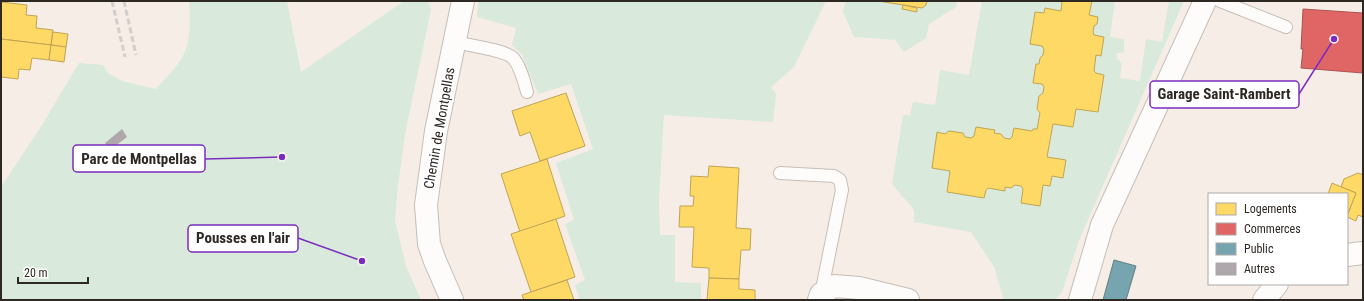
<svg xmlns="http://www.w3.org/2000/svg" width="1364" height="301" font-family="'Roboto Condensed',sans-serif">
	<style>
		.green { fill: #d9eadc }
		.homes { fill: #ffd966; stroke: #c0a452 }
		.shops { fill: #e06666; stroke: #ab5352 }
		.public { fill: #76a5af; stroke: #608085 }
		.building { fill: #aea7ab }
		.lines { fill: none; stroke-linecap: round; stroke-linejoin: round }
		.service-casing { stroke: #c4beb8; stroke-width: 14 }
		.minor-casing { stroke: #c4beb8; stroke-width: 24 }
		.tertiary-casing { stroke: #c4beb8; stroke-width: 24 }
		.service { stroke: #fefcfb; stroke-width: 12 }
		.minor { stroke: #fefcfb; stroke-width: 22 }
		.tertiary { stroke: #fefcfb; stroke-width: 22 }
		.rail { stroke: #d1cecc; stroke-width: 3; stroke-dasharray: 6 3; stroke-linecap: butt }
		.labels { text-anchor: middle; stroke-width: 4; stroke-linejoin: round; paint-order: stroke }
		.street-label { font-size: 14px; fill: #2e2823; stroke: #fff }
		.leader { fill: none; stroke: #7b2cbf; stroke-width: 1.5 }
		.callout-dot { fill: #7b2cbf; stroke: #fff; stroke-width: 1.5 }
		.callout { fill: #fff; stroke: #7b2cbf; stroke-width: 1.5 }
		.callout-label { font-size: 15px; text-anchor: middle; font-weight: bold; fill: #2e2823 }
	</style>
	<rect width="100%" height="100%" fill="#f6ede6"/>
	<g class="green">
		<path d="M189 1H287L301 72 404 1H428L431 10 406 129 398 185 395 221 406 266 421 300H1V187L42 125 79 63 103 65 108 73 122 81 156 89C166 77 181 64 186 49 191 34 190 16 189 1Z"/>
		<polygon points="478,1 826,1 794,67 771,87 776,94 773,122 664,115 659,199 660,235 675,235 675,282 701,283 701,300 580,300 575,285 585,280 565,224 574,220 556,163 593,149 571,84 538,94 522,54 512,45 516,28 477,17"/>
		<polygon points="845,1 957,1 956,7 929,24 926,38 904,52 895,40 854,37 843,12"/>
		<polygon points="982,1 1115,1 1110,37 1124,39 1124,52 1121,53 1117,53 1117,59 1122,63 1120,78 1140,81 1146,39 1162,42 1169,1 1184,1 1080,238 1062,292 1055,300 1004,300 994,267 971,232 914,222 914,210 892,184 903,115 910,115 913,102 935,105 940,70 969,75"/>
	</g>
	<g class="homes">
		<polygon points="878,1 927,1 926,5 922,8"/>
		<polygon points="1062,1 1092,1 1089,15 1098,17 1097,24 1094,26 1093,32 1094,35 1104,37 1101,56 1096,55 1094,71 1096,73 1104,75 1098,112 1076,109 1073,127 1053,124 1047,157 1066,160 1063,178 1052,176 1050,186 1043,185 1040,206 1021,203 1023,189 1021,186 1015,185 1011,188 1005,187 1005,191 988,188 986,190 984,198 947,192 950,171 932,168 937,132 945,134 949,131 963,133 965,137 971,138 974,136 976,127 995,130 994,133 1001,134 1004,138 1010,139 1012,137 1014,128 1032,131 1033,129 1037,129 1040,113 1037,109 1039,96 1043,93 1044,87 1042,84 1033,83 1036,64 1039,64 1040,58 1043,55 1044,49 1042,46 1030,44 1035,12 1044,13 1045,8 1061,11"/>
		<polygon points="1,2 27,5 26,15 37,16 36,28 53,30 51,45 1,39"/>
		<polygon points="903,5 917,8 917,12 902,9"/>
		<polygon points="53,32 68,34 66,47 51,45"/>
		<polygon points="1,39 51,45 49,60 32,58 30,70 19,69 18,79 1,77"/>
		<polygon points="51,45 66,47 64,62 49,60"/>
		<polygon points="566,93 585,146 540,161 530,132 520,136 512,111"/>
		<polygon points="547,159 565,216 520,232 501,174"/>
		<polygon points="709,166 739,168 736,228 751,229 750,250 741,250 739,279 709,278 709,268 692,267 694,227 679,227 680,206 693,206 694,196 690,196 691,176 708,177"/>
		<polygon points="1358,173 1363,175 1363,217 1358,215 1356,221 1347,217 1347,216 1356,193 1341,187 1344,179"/>
		<polygon points="1332,183 1356,193 1347,216 1347,194 1328,194"/>
		<polygon points="556,219 575,277 531,292 511,234"/>
		<polygon points="709,278 739,279 739,289 755,290 755,300 707,300"/>
		<polygon points="567,280 574,300 524,300 522,295"/>
	</g>
	<polygon class="shops" points="1303,9 1363,13 1363,73 1301,68 1303,49 1301,49"/>
	<polygon class="public" points="1114,260 1136,266 1126,300 1103,300"/>
	<polygon class="building" points="122,129 127,137 110,150 105,143"/>
	<g class="lines">
		<defs>
			<g id="service">
				<polyline points="1220,1 1286,27"/>
				<path d="M455 42C467 45 507 50 514 59 521 68 524 81 527 92"/>
				<polyline points="780,173 834,176 840,180 842,190 821,294"/>
			</g>
			<g id="minor">
				<polyline points="1347,255 1363,253"/>
				<polyline points="452,300 435,261 429,244 426,205 436,131 463,1"/>
				<polyline points="819,300 821,294 834,286 859,288 908,300"/>
				<polyline points="1264,300 1277,284"/>
			</g>
			<polyline id="tertiary" points="1080,300 1102,225 1205,1"/>
		</defs>
		<use href="#service" class="service-casing"/>
		<use href="#minor" class="minor-casing"/>
		<use href="#tertiary" class="tertiary-casing"/>
		<use href="#service" class="service"/>
		<use href="#minor" class="minor"/>
		<use href="#tertiary" class="tertiary"/>
		<g class="rail">
			<polyline points="112,1 125,57"/>
			<polyline points="124,1 136,55"/>
		</g>
	</g>
	<g class="labels">
		<g class="street-label">
			<text transform="translate(439 128) rotate(-80)" y="5">Chemin de Montpellas</text>
		</g>
	</g>
	<path class="leader" d="M1334 39L1299 94M282 157L205 159M362 261L298 238"/>
	<g class="callout-dot">
		<circle cx="1334" cy="39" r="4"/>
		<circle cx="282" cy="157" r="4"/>
		<circle cx="362" cy="261" r="4"/>
	</g>
	<g class="callout">
		<rect x="1150" y="81" width="149" height="27" rx="4"/>
		<rect x="73" y="145" width="132" height="27" rx="4"/>
		<rect x="188" y="225" width="110" height="27" rx="4"/>
	</g>
	<g class="callout-label">
		<text x="1224" y="99">Garage Saint-Rambert</text>
		<text x="139" y="164">Parc de Montpellas</text>
		<text x="243" y="243">Pousses en l'air</text>
	</g>
	<rect width="1364" height="301" fill="none" stroke="#2e2823" stroke-width="4"/>
	<rect x="1208" y="193" width="140" height="92" fill="#ffffff" stroke="#aba9a7"/>
	<rect x="1216" y="203" width="20" height="12" fill="#ffd966" stroke="#aba9a7"/>
	<text x="1244" y="213" font-size="12" fill="#2e2823">Logements</text>
	<rect x="1216" y="223" width="20" height="12" fill="#e06666" stroke="#aba9a7"/>
	<text x="1244" y="233" font-size="12" fill="#2e2823">Commerces</text>
	<rect x="1216" y="243" width="20" height="12" fill="#76a5af" stroke="#aba9a7"/>
	<text x="1244" y="253" font-size="12" fill="#2e2823">Public</text>
	<rect x="1216" y="263" width="20" height="12" fill="#aea7ab" stroke="#aba9a7"/>
	<text x="1244" y="273" font-size="12" fill="#2e2823">Autres</text>
	<path d="M18 277v6h70v-6" fill="none" stroke="#2e2823" stroke-width="2"/>
	<text x="24" y="277" font-size="12" fill="#2e2823" stroke="#ffffff" stroke-width="3" paint-order="stroke">20 m</text>
</svg>
